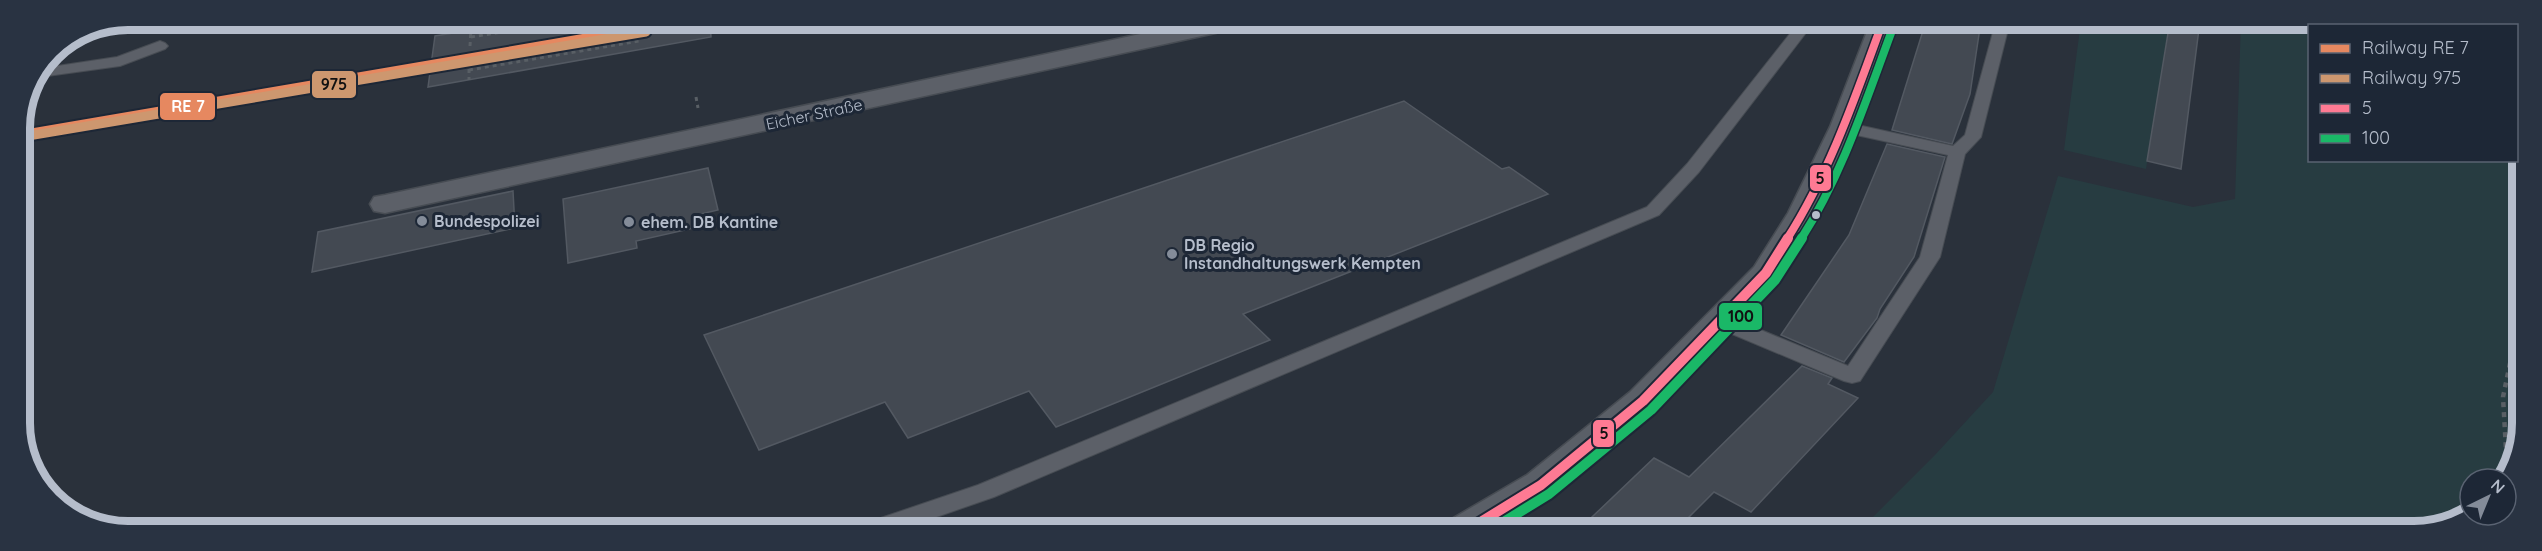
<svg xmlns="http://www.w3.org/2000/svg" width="2542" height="551" font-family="Quicksand,sans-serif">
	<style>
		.green { fill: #273c41 }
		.building { fill: #434952; stroke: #535962; stroke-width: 1.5 }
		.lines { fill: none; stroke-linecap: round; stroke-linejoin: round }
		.lane-casing { stroke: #474c53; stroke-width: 2 }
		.street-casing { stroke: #474c53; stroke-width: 3 }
		.secondary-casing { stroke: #474c53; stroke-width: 3 }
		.path-far1 { stroke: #595f65; stroke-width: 3; stroke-dasharray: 4 4; stroke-linecap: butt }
		.path { stroke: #595f65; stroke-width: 4.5; stroke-dasharray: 5 5; stroke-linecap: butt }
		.lane { fill: #5c6068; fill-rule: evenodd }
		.street { fill: #5c6068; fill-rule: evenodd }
		.secondary { fill: #5a5f67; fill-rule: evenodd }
		.bus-1-far1-casing { stroke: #1d2736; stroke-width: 11 }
		.bus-1-casing { stroke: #1d2736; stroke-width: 14 }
		.bus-2-far1-casing { stroke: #1d2736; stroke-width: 11 }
		.bus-2-casing { stroke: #1d2736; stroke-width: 14 }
		.bus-1-far1 { stroke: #fe7a93; stroke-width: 8 }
		.bus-1 { stroke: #fe7a93; stroke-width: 10 }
		.bus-2-far1 { stroke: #1ab867; stroke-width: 8 }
		.bus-2 { stroke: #1ab867; stroke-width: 10 }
		.rail-1-casing { stroke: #1d2736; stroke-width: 13 }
		.rail-2-casing { stroke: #1d2736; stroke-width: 13 }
		.rail-1 { stroke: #e68860; stroke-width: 9 }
		.rail-2 { stroke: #cd976f; stroke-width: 9 }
		.bus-dot { fill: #b5bdcb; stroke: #1d2736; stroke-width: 2 }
		.poi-dot { fill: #848c99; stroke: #1d2736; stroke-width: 2 }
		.labels { text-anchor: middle; stroke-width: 6; stroke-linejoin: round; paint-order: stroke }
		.street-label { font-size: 16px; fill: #b5bdcb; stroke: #1d2736 }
		.poi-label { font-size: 16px; font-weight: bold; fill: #b5bdcb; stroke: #1d2736; text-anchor: start }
		.rim { fill: none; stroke: #b5bdcb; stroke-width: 8 }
		.line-badge { stroke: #1d2736; stroke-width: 2 }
		.badge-label { font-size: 16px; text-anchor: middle; font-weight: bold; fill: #fff }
		.pale-badge-label { font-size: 16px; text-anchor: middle; font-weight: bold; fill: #111 }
	</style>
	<rect width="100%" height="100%" fill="#2a313b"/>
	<g class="green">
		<polygon points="2081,21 2170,21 2146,169 2064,150"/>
		<polygon points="2241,21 2435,22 2442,25 2310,26 2310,160 2516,160 2517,100 2520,107 2520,444 2500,479 2470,479 2470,511 2421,531 1859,531 1934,456 1993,392 2058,176 2193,207 2235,199"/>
	</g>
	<g class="building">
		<polygon points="533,20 710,20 711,37 428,87 435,36"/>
		<polygon points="1926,21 1981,21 1970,94 1952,144 1892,130"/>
		<polygon points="2170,21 2200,21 2181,169 2147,161"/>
		<polygon points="1404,101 1502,169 1509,167 1548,194 1243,314 1270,340 1056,427 1029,391 908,438 885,402 759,450 704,335"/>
		<polygon points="1887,144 1945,157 1914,257 1880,309 1877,318 1844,362 1781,335 1849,235"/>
		<polygon points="708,168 718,210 692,216 694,228 636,241 637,248 568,263 563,199"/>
		<polygon points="513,191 515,228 312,272 318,232"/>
		<polygon points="1802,366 1832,378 1828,384 1858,398 1751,512 1714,492 1675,531 1611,531 1591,518 1654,458 1689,477"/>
	</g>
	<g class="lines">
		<defs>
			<g id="lane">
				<polygon points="1800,21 1815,21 1699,172 1659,215 994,497 899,530 860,530 863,524 978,485 1647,207 1687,164"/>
				<polygon points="1996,21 2010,21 1981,137 1965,154 1940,257 1860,381 1852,383 1844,381 1713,326 1710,321 1713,316 1720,315 1727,316 1848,366 1920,257 1948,155 1838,131 1836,127 1844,122 1953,146 1965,135"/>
				<polygon points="160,41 165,43 168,46 165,49 120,66 40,77 44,68 117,57"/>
			</g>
			<polygon id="street" points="1206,20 1255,20 1252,25 1243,27 385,213 374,211 370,204 374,197 385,195"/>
			<polygon id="secondary" points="1871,21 1895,21 1858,127 1820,213 1778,280 1656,410 1555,495 1498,531 1445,531 1450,520 1527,475 1630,392 1754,267 1788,213 1830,127"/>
		</defs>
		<use href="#lane" class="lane-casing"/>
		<use href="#street" class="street-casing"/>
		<use href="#secondary" class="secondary-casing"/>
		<g class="path-far1">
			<polyline points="471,37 578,20"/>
			<polyline points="470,46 471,29"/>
			<polyline points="469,61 469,80"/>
			<polyline points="469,70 639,41"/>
			<polyline points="696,97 698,108"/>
			<polyline points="2516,122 2520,137"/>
		</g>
		<polyline class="path" points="2507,467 2503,397 2520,315"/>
		<use href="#lane" class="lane"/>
		<use href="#street" class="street"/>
		<use href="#secondary" class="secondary"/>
		<defs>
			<path id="bus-1-far1" d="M1787 239C1830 172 1856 95 1883 21"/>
			<polyline id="bus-1" points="1466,531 1541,485 1643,401 1766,273 1788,238"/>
			<path id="bus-2-far1" d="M1801 239C1843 174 1867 97 1894 25"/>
			<polyline id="bus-2" points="1489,531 1549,494 1651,410 1775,280 1802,238"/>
		</defs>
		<use href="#bus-1-far1" class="bus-1-far1-casing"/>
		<use href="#bus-1" class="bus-1-casing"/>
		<use href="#bus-2-far1" class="bus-2-far1-casing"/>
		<use href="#bus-2" class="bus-2-casing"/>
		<use href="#bus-1-far1" class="bus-1-far1"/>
		<use href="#bus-1" class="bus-1"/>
		<use href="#bus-2-far1" class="bus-2-far1"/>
		<use href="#bus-2" class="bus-2"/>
		<defs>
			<polyline id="rail-1" points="20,135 691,20"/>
			<polyline id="rail-2" points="22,137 646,32"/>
		</defs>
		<use href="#rail-1" class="rail-1-casing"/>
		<use href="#rail-2" class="rail-2-casing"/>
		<use href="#rail-1" class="rail-1"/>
		<use href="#rail-2" class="rail-2"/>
	</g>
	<circle class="bus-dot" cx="1816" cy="215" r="5"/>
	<g class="poi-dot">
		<circle cx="422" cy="221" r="6"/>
		<circle cx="629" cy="222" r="6"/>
		<circle cx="1172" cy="254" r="6"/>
	</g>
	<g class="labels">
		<g class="street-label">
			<text transform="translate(814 114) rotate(-12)" y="6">Eicher Straße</text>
		</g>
		<g class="poi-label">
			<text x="434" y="227">Bundespolizei</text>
			<text x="641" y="228">ehem. DB Kantine</text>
			<text x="1184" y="251">DB Regio<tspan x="1184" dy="18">Instandhaltungswerk Kempten</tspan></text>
		</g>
	</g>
	<path d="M0 0H2542V551H0ZM128 30H2414A98 98 0 0 1 2512 128V423A98 98 0 0 1 2414 521H128A98 98 0 0 1 30 423V128A98 98 0 0 1 128 30Z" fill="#293342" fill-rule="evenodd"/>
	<path class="rim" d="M128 30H2414A98 98 0 0 1 2512 128V423A98 98 0 0 1 2414 521H128A98 98 0 0 1 30 423V128A98 98 0 0 1 128 30Z"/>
	<g class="line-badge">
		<rect x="311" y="70" width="46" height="29" rx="6" fill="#cd976f"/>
		<rect x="159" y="92" width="57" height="29" rx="6" fill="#e68860"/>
		<rect x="1809" y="164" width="23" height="28" rx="6" fill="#fe7a93"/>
		<rect x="1718" y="302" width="45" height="29" rx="6" fill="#1ab867"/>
		<rect x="1592" y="419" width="23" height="29" rx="6" fill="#fe7a93"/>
	</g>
	<g class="badge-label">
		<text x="188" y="112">RE 7</text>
	</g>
	<g class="pale-badge-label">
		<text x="334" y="90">975</text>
		<text x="1820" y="184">5</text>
		<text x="1741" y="322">100</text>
		<text x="1604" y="439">5</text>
	</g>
	<rect x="2308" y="24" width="210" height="138" fill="#1d2736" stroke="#5a6372" stroke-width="1.5"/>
	<rect x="2320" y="44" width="30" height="9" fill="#e68860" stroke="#5a6372" stroke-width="1.5"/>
	<text x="2362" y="54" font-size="18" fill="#b5bdcb">Railway RE 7</text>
	<rect x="2320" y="74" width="30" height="9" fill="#cd976f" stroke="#5a6372" stroke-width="1.5"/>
	<text x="2362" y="84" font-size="18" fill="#b5bdcb">Railway 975</text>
	<rect x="2320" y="104" width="30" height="9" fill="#fe7a93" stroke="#5a6372" stroke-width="1.5"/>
	<text x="2362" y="114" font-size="18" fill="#b5bdcb">5</text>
	<rect x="2320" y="134" width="30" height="9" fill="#1ab867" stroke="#5a6372" stroke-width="1.5"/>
	<text x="2362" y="144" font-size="18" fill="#b5bdcb">100</text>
	<g transform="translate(2488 497) rotate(43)"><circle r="28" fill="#1d2736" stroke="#5a6372" stroke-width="1.5"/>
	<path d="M0-4.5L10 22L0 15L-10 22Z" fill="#848c99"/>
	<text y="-9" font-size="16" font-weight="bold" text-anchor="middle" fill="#b5bdcb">N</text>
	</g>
</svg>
